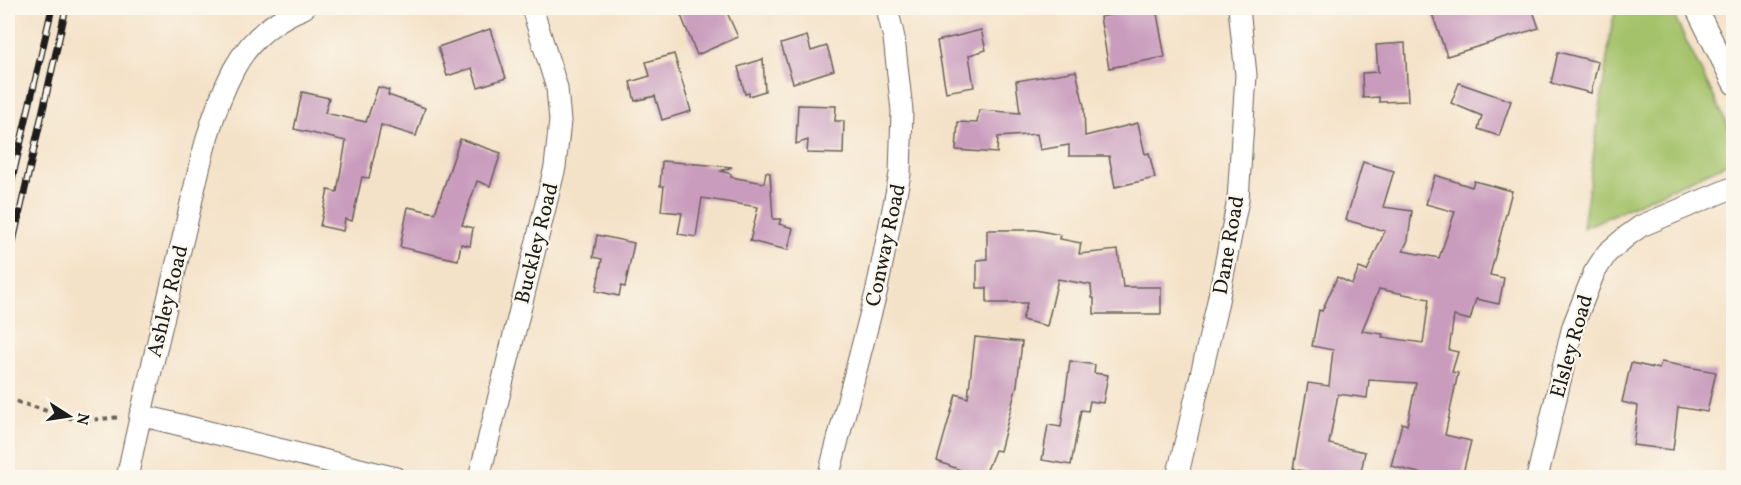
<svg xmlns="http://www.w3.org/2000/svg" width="1741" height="485" font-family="Vollkorn,serif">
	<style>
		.green { fill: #a4c26a; stroke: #606f43; stroke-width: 1.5 }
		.building { fill: #c99cbd; fill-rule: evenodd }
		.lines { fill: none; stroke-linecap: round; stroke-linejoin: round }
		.street-casing { stroke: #686158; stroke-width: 23 }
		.path { stroke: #686158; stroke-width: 4; stroke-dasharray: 4.5 4.5; stroke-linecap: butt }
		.street { stroke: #fff; stroke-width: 21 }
		.rail-casing { stroke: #1c1c1c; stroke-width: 7 }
		.rail { stroke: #fbf7ec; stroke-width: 4.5; stroke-dasharray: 14; stroke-linecap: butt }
		.labels { text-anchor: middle; stroke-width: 4.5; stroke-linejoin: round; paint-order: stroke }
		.street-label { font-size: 21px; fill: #1c1c1c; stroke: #fbf7ec }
	</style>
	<rect width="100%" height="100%" fill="#fbf7ec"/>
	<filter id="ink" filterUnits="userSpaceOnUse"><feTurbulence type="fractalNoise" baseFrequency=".0167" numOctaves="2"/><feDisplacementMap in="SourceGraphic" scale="12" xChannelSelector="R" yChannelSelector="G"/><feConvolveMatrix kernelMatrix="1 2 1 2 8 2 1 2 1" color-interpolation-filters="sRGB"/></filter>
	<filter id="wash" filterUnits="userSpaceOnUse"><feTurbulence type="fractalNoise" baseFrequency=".008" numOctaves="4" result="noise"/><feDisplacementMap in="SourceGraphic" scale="24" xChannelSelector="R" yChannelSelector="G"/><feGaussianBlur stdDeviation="1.35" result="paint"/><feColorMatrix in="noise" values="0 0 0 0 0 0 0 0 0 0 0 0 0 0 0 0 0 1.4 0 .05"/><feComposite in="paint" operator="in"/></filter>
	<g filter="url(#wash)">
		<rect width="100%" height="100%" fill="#f4e2c8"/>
		<polygon class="green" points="1617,8 1670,8 1733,136 1733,161 1583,228 1612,23"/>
		<g id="blocks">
			<g class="building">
				<polygon points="678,8 725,8 738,37 697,55"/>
				<polygon points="1149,8 1156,8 1165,57 1109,68 1100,17"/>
				<polygon points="1430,8 1532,8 1539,28 1447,56"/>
				<polygon points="490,29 506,78 478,87 472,68 447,76 438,47"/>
				<polygon points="981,30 986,50 969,55 974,87 946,92 937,41"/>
				<polygon points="807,36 811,51 827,46 834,70 793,83 781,44"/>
				<polygon points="1405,43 1408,101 1379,102 1379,97 1363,98 1362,73 1378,72 1376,45"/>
				<polygon points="1558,52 1598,62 1591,93 1551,83"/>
				<polygon points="674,54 691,111 662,120 655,96 635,101 630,82 650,76 646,62"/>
				<polygon points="763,59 765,91 749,96 749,93 745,94 738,67"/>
				<polygon points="1076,71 1084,106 1085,136 1138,123 1145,154 1149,153 1155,178 1115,187 1109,156 1069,156 1069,145 1040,150 1037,134 998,137 997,153 956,150 958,122 977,123 979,110 1020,113 1016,81"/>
				<polygon points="1459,83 1511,101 1499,136 1478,129 1482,116 1451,103"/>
				<polygon points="378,87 389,90 388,95 425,108 416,136 381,125 369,178 362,177 352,221 345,219 343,231 320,226 328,190 337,192 346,141 294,129 302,92 329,98 325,113 366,122"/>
				<polygon points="798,105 836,106 835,121 844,121 843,154 807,153 808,140 796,144"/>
				<polygon points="460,139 501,153 490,186 477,181 462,225 473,228 470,246 461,244 458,260 400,247 408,207 435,213"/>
				<polygon points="662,161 732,167 721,171 731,174 731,177 764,183 766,172 770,173 773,219 781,219 779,224 793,228 788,250 750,241 758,207 702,198 696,237 678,234 682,213 661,211 664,186 660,186"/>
				<path d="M1363 162 1394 171 1383 207 1412 211 1408 240 1403 251 1439 258 1455 212 1426 204 1435 175 1472 187 1474 181 1512 191 1490 275 1504 278 1499 304 1476 299 1470 320 1454 316 1449 350 1458 352 1452 372 1458 373 1445 435 1471 441 1462 477H1435L1391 466 1402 423 1407 425 1416 383 1369 380 1367 398 1338 394 1329 444 1365 452 1360 477 1324 471V475L1293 469 1308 383 1329 386 1333 350 1312 346 1319 310 1322 311 1337 277 1352 284 1359 268 1367 271 1385 231 1346 220ZM1379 289 1429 299 1423 343 1382 337 1383 334 1362 331Z"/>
				<polygon points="987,230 1036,230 1061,235 1060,239 1081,243 1079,254 1118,250 1123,287 1161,287 1161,314 1094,314 1094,298 1092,298 1091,285 1058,279 1047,326 1022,320 1027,303 987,303 987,288 977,288 977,260 987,259"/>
				<polygon points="597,235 634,243 625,287 621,286 619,296 596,291 602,259 593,257"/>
				<polygon points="975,337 1022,342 1017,385 1000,451 995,450 984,477 978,477 937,461 956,394 968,398"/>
				<polygon points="1070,361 1095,365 1094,373 1108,375 1103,403 1090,401 1088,411 1081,410 1071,465 1042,460 1048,425 1061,427"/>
				<polygon points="1661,362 1716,372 1707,412 1678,407 1673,450 1633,445 1638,406 1622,402 1631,363 1659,369"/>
			</g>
		</g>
	</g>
	<g filter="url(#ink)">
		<use href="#blocks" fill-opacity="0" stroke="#686158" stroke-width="1.5"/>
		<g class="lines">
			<defs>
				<g id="street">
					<polyline points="1696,8 1734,84"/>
					<polyline points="140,415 396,478"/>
					<path d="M127 478C144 396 164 315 184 234 197 179 207 120 234 69 250 39 274 20 304 8"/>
					<polyline points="479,478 555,167 560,121 557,88 532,8"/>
					<polyline points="828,478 877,289 900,174 902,111 894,38 887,8"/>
					<polyline points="1177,478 1217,306 1238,200 1246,75 1239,8"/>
					<polyline points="1537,478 1573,326 1594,273 1607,253 1627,236 1641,226 1734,187"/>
				</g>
			</defs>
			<use href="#street" class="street-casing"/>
			<polyline class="path" points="8,399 80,421 121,417"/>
			<use href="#street" class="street"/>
			<defs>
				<g id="rail">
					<polyline points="8,197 52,8"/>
					<polyline points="8,264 66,8"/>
				</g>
			</defs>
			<use href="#rail" class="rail-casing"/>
			<use href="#rail" class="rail"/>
		</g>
	</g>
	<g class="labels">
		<g class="street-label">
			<text transform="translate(536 243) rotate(-76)" y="7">Buckley Road</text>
			<text transform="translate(885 245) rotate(-78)" y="7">Conway Road</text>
			<text transform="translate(1228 245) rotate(-80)" y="7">Dane Road</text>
			<text transform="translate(167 301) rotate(-76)" y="7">Ashley Road</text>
			<text transform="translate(1571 346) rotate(-74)" y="7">Elsley Road</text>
		</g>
	</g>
	<rect width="1741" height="485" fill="none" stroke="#fbf7ec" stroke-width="30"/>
	<g transform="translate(69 416) rotate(102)" stroke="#fbf7ec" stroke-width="4.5" paint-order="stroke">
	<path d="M0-4.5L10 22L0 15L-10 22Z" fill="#1c1c1c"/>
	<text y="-9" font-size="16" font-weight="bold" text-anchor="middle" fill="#1c1c1c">N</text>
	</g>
</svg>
